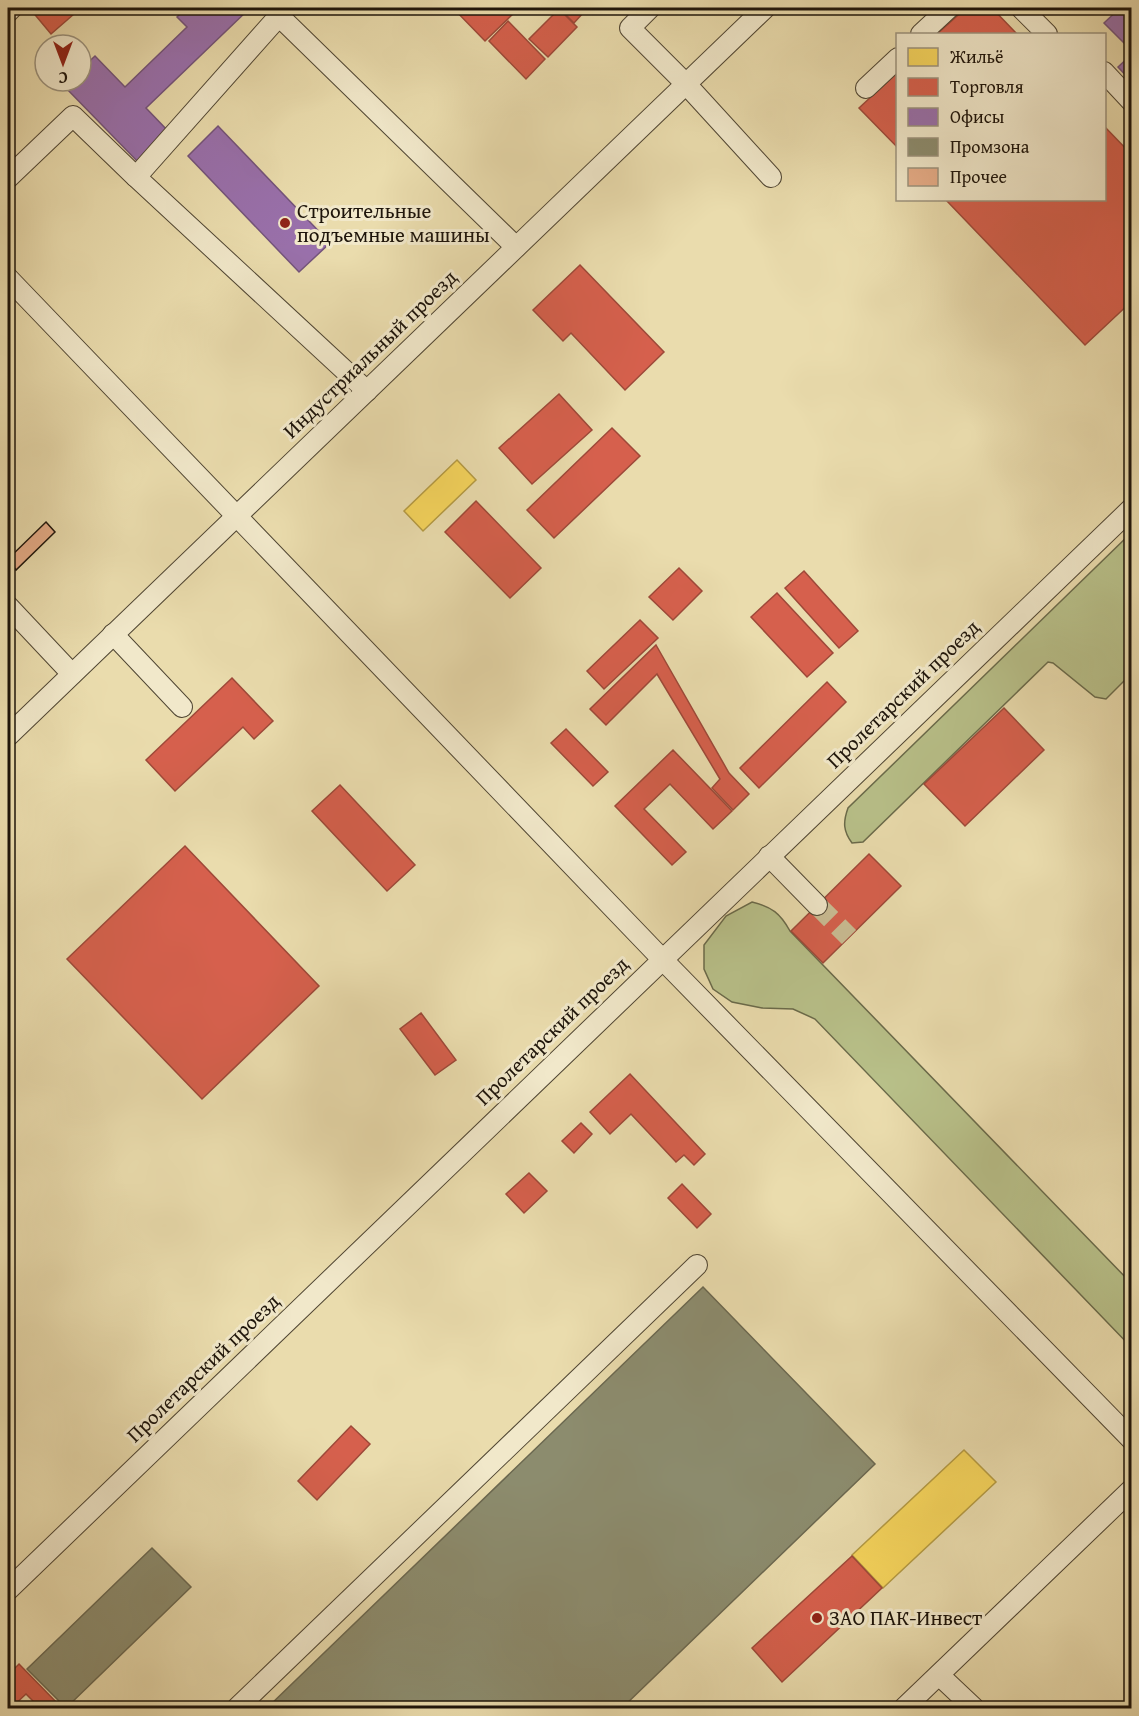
<svg xmlns="http://www.w3.org/2000/svg" width="1139" height="1716" font-family="'Gentium Book Plus',serif">
	<style>
		.green { fill: #b8c089; stroke: #6a6a4a; stroke-width: 1.5 }
		.homes { fill: #f6d55c; stroke: #b59b43; stroke-width: 1.5 }
		.shops { fill: #d6604d; stroke: #9e4939; stroke-width: 1.5 }
		.offices { fill: #9970ab; stroke: #74547b; stroke-width: 1.5 }
		.industry { fill: #8c8c6e; stroke: #6b6850; stroke-width: 1.5 }
		.building { fill: #e6ac87; stroke: #1d140a; stroke-width: 1.5 }
		.lines { fill: none; stroke-linecap: round; stroke-linejoin: round }
		.minor-tunnel { stroke: #cbbe95; stroke-width: 20; stroke-dasharray: 20 10; stroke-linecap: butt }
		.minor-casing { stroke: #504633; stroke-width: 22 }
		.minor { stroke: #f1e8ca; stroke-width: 20 }
		.poi-dot { fill: #8f2418; stroke: #f1e8ca; stroke-width: 2 }
		.labels { text-anchor: middle; stroke-width: 6; stroke-linejoin: round; paint-order: stroke }
		.poi-label { font-size: 21px; fill: #1d140a; stroke: #f1e8ca; text-anchor: start }
		.street-label { font-size: 21px; fill: #1d140a; stroke: #f1e8ca }
	</style>
	<rect width="100%" height="100%" fill="#eadcad"/>
	<filter id="stains"><feTurbulence type="fractalNoise" baseFrequency=".00333" numOctaves="4"/><feColorMatrix values="0 0 0 0 .2 0 0 0 0 .09 0 0 0 0 .02 0 0 0 .5 -.17"/></filter>
	<radialGradient id="worn" r=".72"><stop offset=".6" stop-color="#630" stop-opacity="0"/><stop offset="1" stop-color="#630" stop-opacity=".3"/></radialGradient>
	<g class="green">
		<path d="M1131 533V674L1106 699 1095 697 1053 663 1048 662 863 842 852 843C843 831 843 822 848 808Z"/>
		<path d="M752 902C772 907 780 913 790 931L1131 1283V1347L815 1019 793 1009 762 1008 732 1002 713 989 704 969V945L726 916Z"/>
	</g>
	<g class="homes">
		<polygon points="457,460 476,480 423,531 404,511"/>
		<polygon points="964,1450 996,1482 883,1588 852,1555"/>
	</g>
	<g class="shops">
		<polygon points="35,8 68,8 74,14 51,34 31,10"/>
		<polygon points="453,8 509,8 514,13 485,41"/>
		<polygon points="567,8 580,8 584,12 574,23 563,12"/>
		<polygon points="966,8 992,8 1017,34 937,34"/>
		<polygon points="559,9 577,27 548,57 529,39"/>
		<polygon points="508,21 545,59 526,79 489,41"/>
		<polygon points="898,72 898,148 859,108"/>
		<polygon points="1104,126 1132,155 1132,301 1085,345 946,200 1104,200"/>
		<polygon points="580,265 664,352 625,390 571,333 563,341 533,310"/>
		<polygon points="559,394 592,430 532,484 499,448"/>
		<polygon points="612,428 640,456 554,538 527,510"/>
		<polygon points="476,501 541,568 510,598 445,532"/>
		<polygon points="679,568 702,591 673,620 649,597"/>
		<polygon points="804,571 858,631 839,648 785,588"/>
		<polygon points="777,593 833,653 807,677 751,617"/>
		<polygon points="640,620 658,638 604,689 587,671"/>
		<polygon points="656,645 729,773 749,794 733,810 712,788 720,779 657,674 606,725 590,709"/>
		<polygon points="232,678 273,721 254,739 243,727 175,791 146,760"/>
		<polygon points="827,682 846,702 759,788 740,768"/>
		<polygon points="1004,708 1044,750 965,826 924,784"/>
		<polygon points="566,729 608,772 593,786 551,743"/>
		<polygon points="673,750 732,811 713,829 670,784 644,809 686,852 672,865 615,806"/>
		<polygon points="340,785 415,865 387,891 312,811"/>
		<polygon points="185,846 319,986 202,1099 67,959"/>
		<polygon points="869,854 901,886 823,963 791,931"/>
		<polygon points="421,1013 456,1060 435,1075 400,1029"/>
		<polygon points="630,1074 705,1154 694,1165 684,1155 676,1162 631,1114 610,1134 590,1112"/>
		<polygon points="581,1123 592,1134 574,1153 562,1141"/>
		<polygon points="529,1173 547,1191 524,1213 506,1194"/>
		<polygon points="682,1184 711,1214 697,1228 668,1198"/>
		<polygon points="351,1426 370,1444 317,1500 298,1481"/>
		<polygon points="852,1556 882,1588 782,1682 752,1648"/>
		<polygon points="19,1664 60,1706 58,1708 40,1708 26,1694 11,1708 8,1708 8,1675"/>
	</g>
	<g class="offices">
		<polygon points="186,8 250,8 146,108 169,132 138,162 64,86 69,81 81,81 81,69 95,56 125,87 187,27 177,17"/>
		<polygon points="1120,8 1132,8 1132,51 1104,23"/>
		<polygon points="1132,54 1132,78 1130,80 1118,67"/>
		<polygon points="218,126 330,243 299,272 188,156"/>
	</g>
	<g class="industry">
		<polygon points="703,1287 875,1464 622,1708 267,1708"/>
		<polygon points="152,1548 191,1587 66,1708 27,1669"/>
	</g>
	<polygon class="building" points="46,522 55,532 16,570 8,559"/>
	<g class="lines">
		<polyline class="minor-tunnel" points="817,905 849,937"/>
		<defs>
			<g id="minor">
				<polyline points="650,8 630,28 686,84 771,177"/>
				<polyline points="1021,8 1047,34"/>
				<polyline points="8,12 12,8"/>
				<polyline points="921,34 949,8"/>
				<polyline points="1104,72 1132,102"/>
				<polyline points="866,88 898,58"/>
				<polyline points="8,178 73,116 136,177"/>
				<polyline points="8,278 662,959 1132,1440"/>
				<polyline points="367,391 136,177 279,16 516,247"/>
				<polyline points="8,606 72,674"/>
				<polyline points="113,634 182,707"/>
				<polyline points="8,736 765,8"/>
				<polyline points="769,856 817,905"/>
				<polyline points="8,1590 1132,508"/>
				<polyline points="939,1675 974,1708"/>
				<polyline points="237,1708 697,1265"/>
				<polyline points="904,1708 1132,1489"/>
			</g>
		</defs>
		<use href="#minor" class="minor-casing"/>
		<use href="#minor" class="minor"/>
	</g>
	<g class="poi-dot">
		<circle cx="285" cy="223" r="6"/>
		<circle cx="817" cy="1618" r="6"/>
	</g>
	<g class="labels">
		<g class="poi-label">
			<text x="297" y="218">Строительные<tspan x="297" dy="24">подъемные машины</tspan></text>
			<text x="829" y="1625">ЗАО ПАК-Инвест</text>
		</g>
		<g class="street-label">
			<text transform="translate(370 354) rotate(-44)" y="7">Индустриальный проезд</text>
			<text transform="translate(903 694) rotate(-44)" y="7">Пролетарский проезд</text>
			<text transform="translate(552 1031) rotate(-44)" y="7">Пролетарский проезд</text>
			<text transform="translate(203 1368) rotate(-44)" y="7">Пролетарский проезд</text>
		</g>
	</g>
	<rect width="1139" height="1716" fill="none" stroke="#eadcad" stroke-width="30"/>
	<rect x="9" y="9" width="1121" height="1698" fill="none" stroke="#1d140a" stroke-width="3"/>
	<rect x="15" y="15" width="1109" height="1686" fill="none" stroke="#1d140a" stroke-width="1.5"/>
	<rect x="896" y="33" width="210" height="168" fill="#f1e8ca" stroke="#9c937d" stroke-width="1.5"/>
	<rect x="908" y="48" width="30" height="18" fill="#f6d55c" stroke="#9c937d" stroke-width="1.5"/>
	<text x="950" y="63" font-size="18" fill="#1d140a">Жильё</text>
	<rect x="908" y="78" width="30" height="18" fill="#d6604d" stroke="#9c937d" stroke-width="1.5"/>
	<text x="950" y="93" font-size="18" fill="#1d140a">Торговля</text>
	<rect x="908" y="108" width="30" height="18" fill="#9970ab" stroke="#9c937d" stroke-width="1.5"/>
	<text x="950" y="123" font-size="18" fill="#1d140a">Офисы</text>
	<rect x="908" y="138" width="30" height="18" fill="#8c8c6e" stroke="#9c937d" stroke-width="1.5"/>
	<text x="950" y="153" font-size="18" fill="#1d140a">Промзона</text>
	<rect x="908" y="168" width="30" height="18" fill="#e6ac87" stroke="#9c937d" stroke-width="1.5"/>
	<text x="950" y="183" font-size="18" fill="#1d140a">Прочее</text>
	<g transform="translate(63 63) rotate(180)"><circle r="28" fill="#f1e8ca" stroke="#9c937d" stroke-width="1.5"/>
	<path d="M0-4.5L10 22L0 15L-10 22Z" fill="#8f2418"/>
	<text y="-9" font-size="16" font-weight="bold" text-anchor="middle" fill="#1d140a">С</text>
	</g>
	<rect width="100%" height="100%" filter="url(#stains)"/>
	<rect width="100%" height="100%" fill="url(#worn)"/>
</svg>
